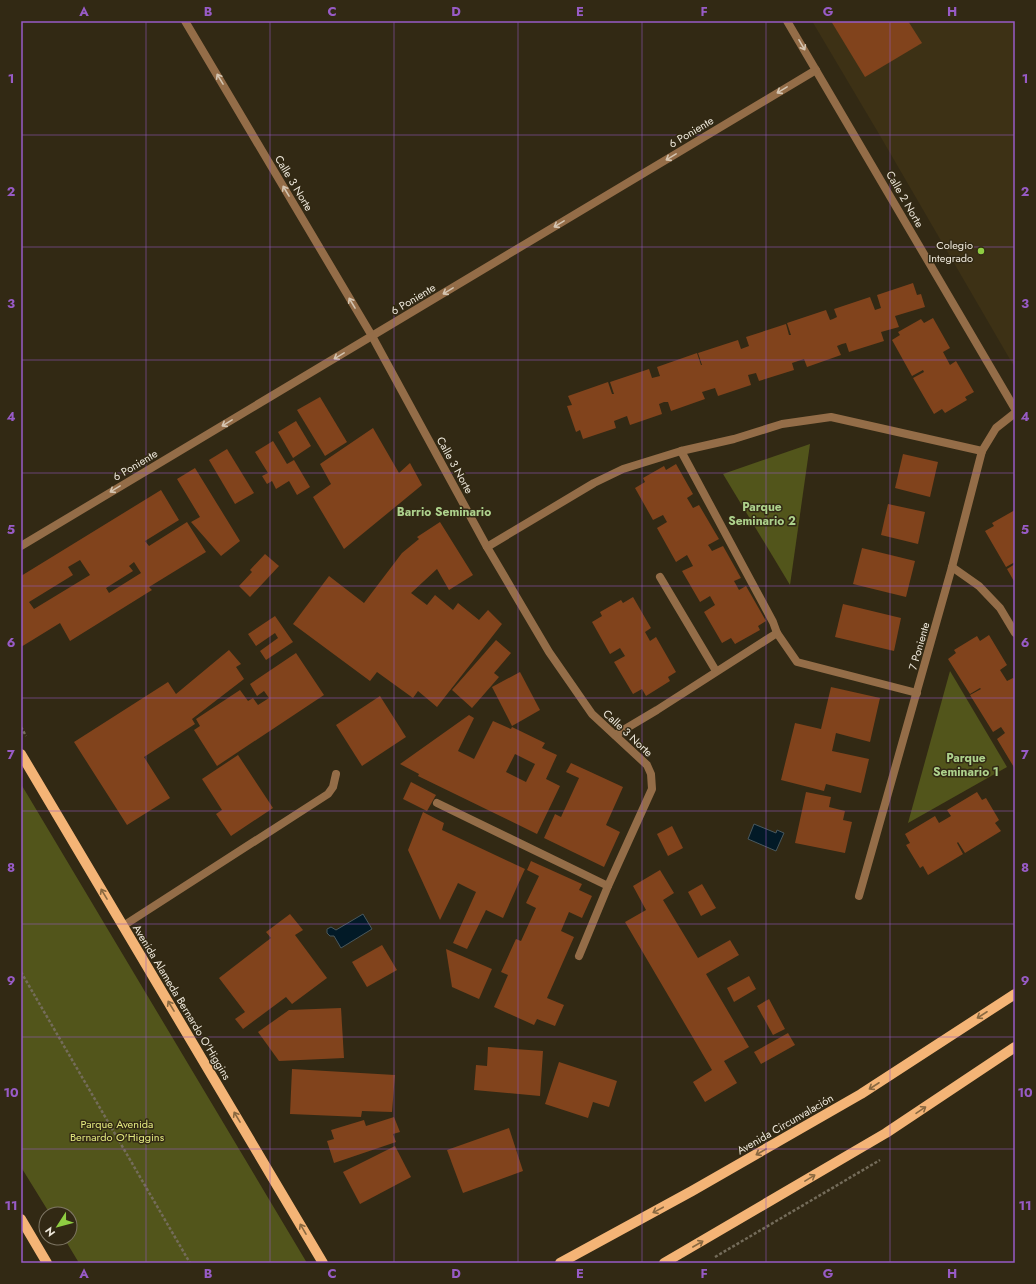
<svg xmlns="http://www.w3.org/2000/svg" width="1036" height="1284" font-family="Jost,sans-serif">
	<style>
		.built { fill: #3d3115 }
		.green { fill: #52551b }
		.water { fill: #021a27; stroke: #49585d }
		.building { fill: #81431c; fill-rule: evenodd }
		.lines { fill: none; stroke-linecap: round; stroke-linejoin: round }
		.path { stroke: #746c5a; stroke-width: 2.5; stroke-dasharray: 3 2; stroke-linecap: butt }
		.service { stroke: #946d48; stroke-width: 8 }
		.minor { stroke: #946d48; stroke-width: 8 }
		.primary { stroke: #f4b476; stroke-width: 10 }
		.oneway { stroke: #d4c4b0 }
		.oneway2 { stroke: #896840 }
		.grid { fill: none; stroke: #985bc6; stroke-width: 1; stroke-opacity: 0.55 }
		.poi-dot { fill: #8fcd42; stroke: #322914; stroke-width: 1.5 }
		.labels { text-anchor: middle; stroke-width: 3; stroke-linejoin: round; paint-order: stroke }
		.street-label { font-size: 11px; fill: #efe9dc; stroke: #322914 }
		.poi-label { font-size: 11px; fill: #efe9dc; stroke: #322914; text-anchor: end }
		.park-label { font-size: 11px; fill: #e3e97f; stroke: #322914 }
		.neighbourhood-label { font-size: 12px; font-weight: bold; fill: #add18c; stroke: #322914 }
		.neatline { fill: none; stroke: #985bc6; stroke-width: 1.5 }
		.grid-label { font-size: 13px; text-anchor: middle; font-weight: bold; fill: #985bc6 }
	</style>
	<rect width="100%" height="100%" fill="#322914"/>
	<polygon class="built" points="812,21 1015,21 1015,368 879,134"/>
	<g class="green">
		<polygon points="810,444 790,585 723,474"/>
		<polygon points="950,671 1007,767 908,823"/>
		<polygon points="21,784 307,1263 79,1263 64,1238 70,1238 70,1214 50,1214 21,1167"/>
	</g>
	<g class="water">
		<polygon points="754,824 776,833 777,830 784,833 776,851 748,839"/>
		<polygon points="363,914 372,929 341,948 334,936 330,936 327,933 327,929 331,927 336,930"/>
	</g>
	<g class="building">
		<polygon points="831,21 908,21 922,43 865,77"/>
		<polygon points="913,283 917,295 921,294 925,307 895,316 899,327 881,332 884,341 849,352 846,343 842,344 837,346 841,355 807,367 804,359 792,363 794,370 759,381 756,373 748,375 751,385 718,396 715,388 702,392 705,399 671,411 668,402 664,402 659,404 662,414 630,425 627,416 614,421 616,428 583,439 580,430 576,432 567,406 572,405 568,396 608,382 612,394 614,394 610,382 649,369 652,378 660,376 657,367 697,353 701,365 702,365 698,353 738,340 741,349 749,346 746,337 786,324 789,335 791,335 787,323 826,310 830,320 833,319 837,317 834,309 870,297 875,310 881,308 877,295"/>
		<polygon points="933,318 950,348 943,352 950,365 956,361 974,392 965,397 967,400 945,413 942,409 934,414 913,378 924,372 923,370 912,376 892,340 900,335 898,332 921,319 924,323"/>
		<polygon points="320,397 347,442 325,456 297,410"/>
		<polygon points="296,421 311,446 293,458 278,432"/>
		<polygon points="373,428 399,473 410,463 422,485 344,549 313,497 331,484 320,464"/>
		<polygon points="273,441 287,464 294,460 310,487 297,495 289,481 276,489 272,481 267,484 262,476 268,473 255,452"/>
		<polygon points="227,449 254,493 235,504 209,460"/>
		<polygon points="903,454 938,462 930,497 895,488"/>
		<polygon points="676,464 693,494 687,498 693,508 699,505 719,539 708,545 712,551 723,546 741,578 734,581 739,590 746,586 766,621 758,626 760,630 735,644 731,638 722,643 704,612 715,605 710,596 700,602 682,571 693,566 687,555 676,562 657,528 667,522 663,515 653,520 635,488 645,482 643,478 664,466 666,470"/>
		<polygon points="195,468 240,541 221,556 191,522 200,517 177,479"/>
		<path d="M161 490 179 520 145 541 149 546 187 522 206 552 149 587 152 590 70 641 60 623 21 647V576ZM80 560 90 575 34 609 29 602 73 575 68 567ZM134 562 141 573 109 593 106 588 133 571 129 566Z"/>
		<polygon points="888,504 925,512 918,544 881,535"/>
		<polygon points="1015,510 1015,562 1006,567 985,531 994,526 992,523"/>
		<polygon points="440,522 473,575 449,590 437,569 411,593 427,605 435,595 453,610 458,603 479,620 488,610 502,624 437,707 418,691 413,698 377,672 370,681 293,624 329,576 364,603 402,553 419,539 417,537"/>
		<polygon points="862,548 915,561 906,597 853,584"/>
		<polygon points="265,554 279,566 250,597 239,586 252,572 250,570"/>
		<polygon points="1015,564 1015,583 1007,569"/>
		<polygon points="633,597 651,628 645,632 650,641 656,637 676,672 668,677 670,681 646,696 642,689 633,694 614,662 625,656 620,648 610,654 592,622 602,616 600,612 621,600 623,603"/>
		<polygon points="843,604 901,618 894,651 835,637"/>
		<polygon points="275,616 293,642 266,660 260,651 278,638 275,633 256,646 248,634"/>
		<polygon points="989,635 1007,665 1000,670 1007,681 1013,678 1015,680 1015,769 997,739 1005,733 1001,727 993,732 970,695 981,689 980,688 970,694 948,659 956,653 954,650 977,636 980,641"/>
		<polygon points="496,640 511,653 494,673 499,677 472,708 452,690"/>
		<polygon points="229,650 241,664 236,667 244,679 192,719 195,724 144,757 170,798 127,825 74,742 168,682 176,694"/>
		<polygon points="296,653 324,695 217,766 194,730 200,726 196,719 240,690 248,701 253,698 258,705 269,698 264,691 257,696 250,684"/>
		<polygon points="520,672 540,710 512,726 492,687"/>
		<polygon points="831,687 880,698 870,742 836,733 832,751 869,759 861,793 826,784 824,791 781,780 795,723 821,729"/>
		<polygon points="380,696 406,737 362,766 336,725"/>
		<path d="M469 715 474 718 458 751 474 759 493 721 511 729 512 727 545 743 542 748 557 755 546 779 560 786 537 834 418 776 419 774 400 764ZM515 754 535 764 526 782 506 772Z"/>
		<polygon points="238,755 273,808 231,836 216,814 222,810 202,779"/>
		<polygon points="571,763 623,787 606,825 620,832 604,867 544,838 555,814 561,817 579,778 566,772"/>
		<polygon points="411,782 436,795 427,811 403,799"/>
		<polygon points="806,792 831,797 829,807 845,811 843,820 852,822 845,853 795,843"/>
		<polygon points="977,792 982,800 986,798 999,820 995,823 1001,831 965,853 958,842 957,843 963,854 928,875 923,866 920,868 906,845 910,843 905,834 935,816 939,823 951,816 947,810"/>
		<polygon points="423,812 444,823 442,830 525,869 503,918 486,910 467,949 453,943 476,892 458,883 440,920 408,850"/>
		<polygon points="672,826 683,848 668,856 657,834"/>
		<polygon points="531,861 582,884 579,890 592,896 582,918 569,912 561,931 574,937 547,998 564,1005 555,1026 537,1019 534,1025 494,1007 508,975 501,972 516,939 521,941 536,908 526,903 539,876 527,870"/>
		<polygon points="660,870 674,893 663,900 698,958 730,940 739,955 706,974 749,1047 724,1061 737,1083 705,1102 693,1082 712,1070 625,922 646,910 633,886"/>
		<polygon points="702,884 716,908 701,916 688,892"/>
		<polygon points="290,914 303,930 295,935 327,978 292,1004 286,997 243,1029 235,1019 245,1012 219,978 271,938 266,932"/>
		<polygon points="382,945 397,970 367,987 352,962"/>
		<polygon points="446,949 492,969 479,999 452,987"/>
		<polygon points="749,976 756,989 734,1002 727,988"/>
		<polygon points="769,999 785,1029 773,1035 757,1006"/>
		<polygon points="341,1008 344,1058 279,1061 258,1032 289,1010"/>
		<polygon points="788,1033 795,1045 761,1064 754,1052"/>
		<polygon points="488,1047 543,1051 540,1096 474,1090 476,1065 487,1066"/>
		<polygon points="559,1062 617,1081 609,1107 593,1102 588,1118 545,1104"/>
		<polygon points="292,1069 395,1075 392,1112 362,1111 361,1117 290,1114"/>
		<polygon points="394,1117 400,1132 393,1134 396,1142 334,1163 327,1141 334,1139 331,1130 364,1120 366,1126"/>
		<polygon points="509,1128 523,1171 463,1193 447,1150"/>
		<polygon points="395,1146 411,1177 360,1204 343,1172"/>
	</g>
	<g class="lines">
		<g class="path">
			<polyline points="21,727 26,736"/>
			<polyline points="21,972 190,1263"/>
			<polyline points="715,1257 880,1160"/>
		</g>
		<g class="service">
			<polyline points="681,451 773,622 777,633 797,662 917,693"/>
			<polyline points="487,547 594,483 623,469 681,451 734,439 782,424 831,417 982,451"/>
			<polyline points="952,567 979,586 1000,608 1015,633"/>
			<polyline points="660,577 716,671"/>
			<polyline points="615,735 657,710 777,633"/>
			<polyline points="123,926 328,794 333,787 336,774"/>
		</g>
		<g class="minor">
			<polyline points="185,21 372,336 487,547 549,652 592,714 647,765 651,774 652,789 608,886 579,956"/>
			<polyline points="787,21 1015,409"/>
			<polyline points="21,546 816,70"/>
			<polyline points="437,803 608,886"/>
			<polyline points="859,896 952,567 982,451 996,428 1015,413"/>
		</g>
		<g class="primary">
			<polyline points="21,754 323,1263"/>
			<polyline points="21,1219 47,1263"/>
			<polyline points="560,1263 692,1191 861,1094 1015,994"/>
			<polyline points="664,1263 886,1133 1015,1047"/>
		</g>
	</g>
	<defs><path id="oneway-shaft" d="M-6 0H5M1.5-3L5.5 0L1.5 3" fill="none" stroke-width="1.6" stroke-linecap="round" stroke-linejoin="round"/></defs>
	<g class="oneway">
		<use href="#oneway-shaft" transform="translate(802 45) rotate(60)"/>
		<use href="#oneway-shaft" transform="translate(220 79) rotate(-121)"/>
		<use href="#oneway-shaft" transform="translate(782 90) rotate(149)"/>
		<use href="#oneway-shaft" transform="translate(671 157) rotate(149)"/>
		<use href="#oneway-shaft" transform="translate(286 191) rotate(-121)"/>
		<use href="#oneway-shaft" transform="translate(559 224) rotate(149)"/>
		<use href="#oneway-shaft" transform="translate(448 291) rotate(149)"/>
		<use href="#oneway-shaft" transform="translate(352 303) rotate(-121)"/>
		<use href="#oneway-shaft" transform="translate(339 356) rotate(149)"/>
		<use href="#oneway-shaft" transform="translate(227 423) rotate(149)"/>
		<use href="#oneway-shaft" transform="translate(115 489) rotate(149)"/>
	</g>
	<g class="oneway2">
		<use href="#oneway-shaft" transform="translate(104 894) rotate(-121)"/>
		<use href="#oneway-shaft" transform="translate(171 1006) rotate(-121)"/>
		<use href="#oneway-shaft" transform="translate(982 1015) rotate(147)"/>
		<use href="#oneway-shaft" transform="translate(874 1086) rotate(147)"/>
		<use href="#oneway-shaft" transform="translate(921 1110) rotate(-34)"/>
		<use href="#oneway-shaft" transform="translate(237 1117) rotate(-121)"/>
		<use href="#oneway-shaft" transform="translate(761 1152) rotate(150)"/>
		<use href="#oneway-shaft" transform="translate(810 1178) rotate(-31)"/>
		<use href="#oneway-shaft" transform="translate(658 1210) rotate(152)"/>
		<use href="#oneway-shaft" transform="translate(303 1229) rotate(-120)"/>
		<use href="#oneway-shaft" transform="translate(698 1244) rotate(-30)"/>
	</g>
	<path class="grid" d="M146 21V1263M270 21V1263M394 21V1263M518 21V1263M642 21V1263M766 21V1263M890 21V1263M21 135H1015M21 247H1015M21 360H1015M21 473H1015M21 586H1015M21 698H1015M21 811H1015M21 924H1015M21 1037H1015M21 1149H1015"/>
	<circle class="poi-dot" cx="981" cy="251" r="4"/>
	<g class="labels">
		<g class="street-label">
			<text transform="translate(691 132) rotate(-31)" y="4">6 Poniente</text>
			<text transform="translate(294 183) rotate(59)" y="4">Calle 3 Norte</text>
			<text transform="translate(905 199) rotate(60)" y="4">Calle 2 Norte</text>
			<text transform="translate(413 299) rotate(-31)" y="4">6 Poniente</text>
			<text transform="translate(135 465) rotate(-31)" y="4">6 Poniente</text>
			<text transform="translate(455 465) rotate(61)" y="4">Calle 3 Norte</text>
			<text transform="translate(919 646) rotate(-74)" y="4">7 Poniente</text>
			<text transform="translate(628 733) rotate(43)" y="4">Calle 3 Norte</text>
			<text transform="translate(182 1002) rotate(59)" y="4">Avenida Alameda Bernardo O'Higgins</text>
			<text transform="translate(785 1124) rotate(-30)" y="4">Avenida Circunvalación</text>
		</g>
		<g class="poi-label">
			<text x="973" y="249">Colegio<tspan x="973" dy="13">Integrado</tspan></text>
		</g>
		<g class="park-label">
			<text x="117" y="1128">Parque Avenida<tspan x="117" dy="13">Bernardo O'Higgins</tspan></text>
		</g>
		<g class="neighbourhood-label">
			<text x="762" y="511">Parque<tspan x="762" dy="14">Seminario 2</tspan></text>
			<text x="444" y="516">Barrio Seminario</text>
			<text x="966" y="762">Parque<tspan x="966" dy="14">Seminario 1</tspan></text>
		</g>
	</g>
	<rect width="1036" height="1284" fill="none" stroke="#322914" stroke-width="44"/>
	<g transform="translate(58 1226) rotate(234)"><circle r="19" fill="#322914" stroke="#7e7664"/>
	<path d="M0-3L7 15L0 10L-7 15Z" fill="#8fcd42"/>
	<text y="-6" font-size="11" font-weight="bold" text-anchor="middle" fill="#efe9dc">N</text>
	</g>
	<rect x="22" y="22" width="992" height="1240" class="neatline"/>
	<g class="grid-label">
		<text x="84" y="16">A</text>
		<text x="208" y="16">B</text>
		<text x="332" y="16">C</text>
		<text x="456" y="16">D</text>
		<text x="580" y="16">E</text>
		<text x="704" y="16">F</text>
		<text x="828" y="16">G</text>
		<text x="952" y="16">H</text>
		<text x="11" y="83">1</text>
		<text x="1025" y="83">1</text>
		<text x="11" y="196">2</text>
		<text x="1025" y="196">2</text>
		<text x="11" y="308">3</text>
		<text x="1025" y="308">3</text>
		<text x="11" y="421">4</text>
		<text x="1025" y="421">4</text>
		<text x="11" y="534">5</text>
		<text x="1025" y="534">5</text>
		<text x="11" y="647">6</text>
		<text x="1025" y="647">6</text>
		<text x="11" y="759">7</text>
		<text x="1025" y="759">7</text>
		<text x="11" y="872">8</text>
		<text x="1025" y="872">8</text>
		<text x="11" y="985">9</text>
		<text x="1025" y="985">9</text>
		<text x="11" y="1097">10</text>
		<text x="1025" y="1097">10</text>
		<text x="11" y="1210">11</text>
		<text x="1025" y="1210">11</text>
		<text x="84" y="1278">A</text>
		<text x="208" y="1278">B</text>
		<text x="332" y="1278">C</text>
		<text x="456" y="1278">D</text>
		<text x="580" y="1278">E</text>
		<text x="704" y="1278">F</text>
		<text x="828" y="1278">G</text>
		<text x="952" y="1278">H</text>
	</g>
</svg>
